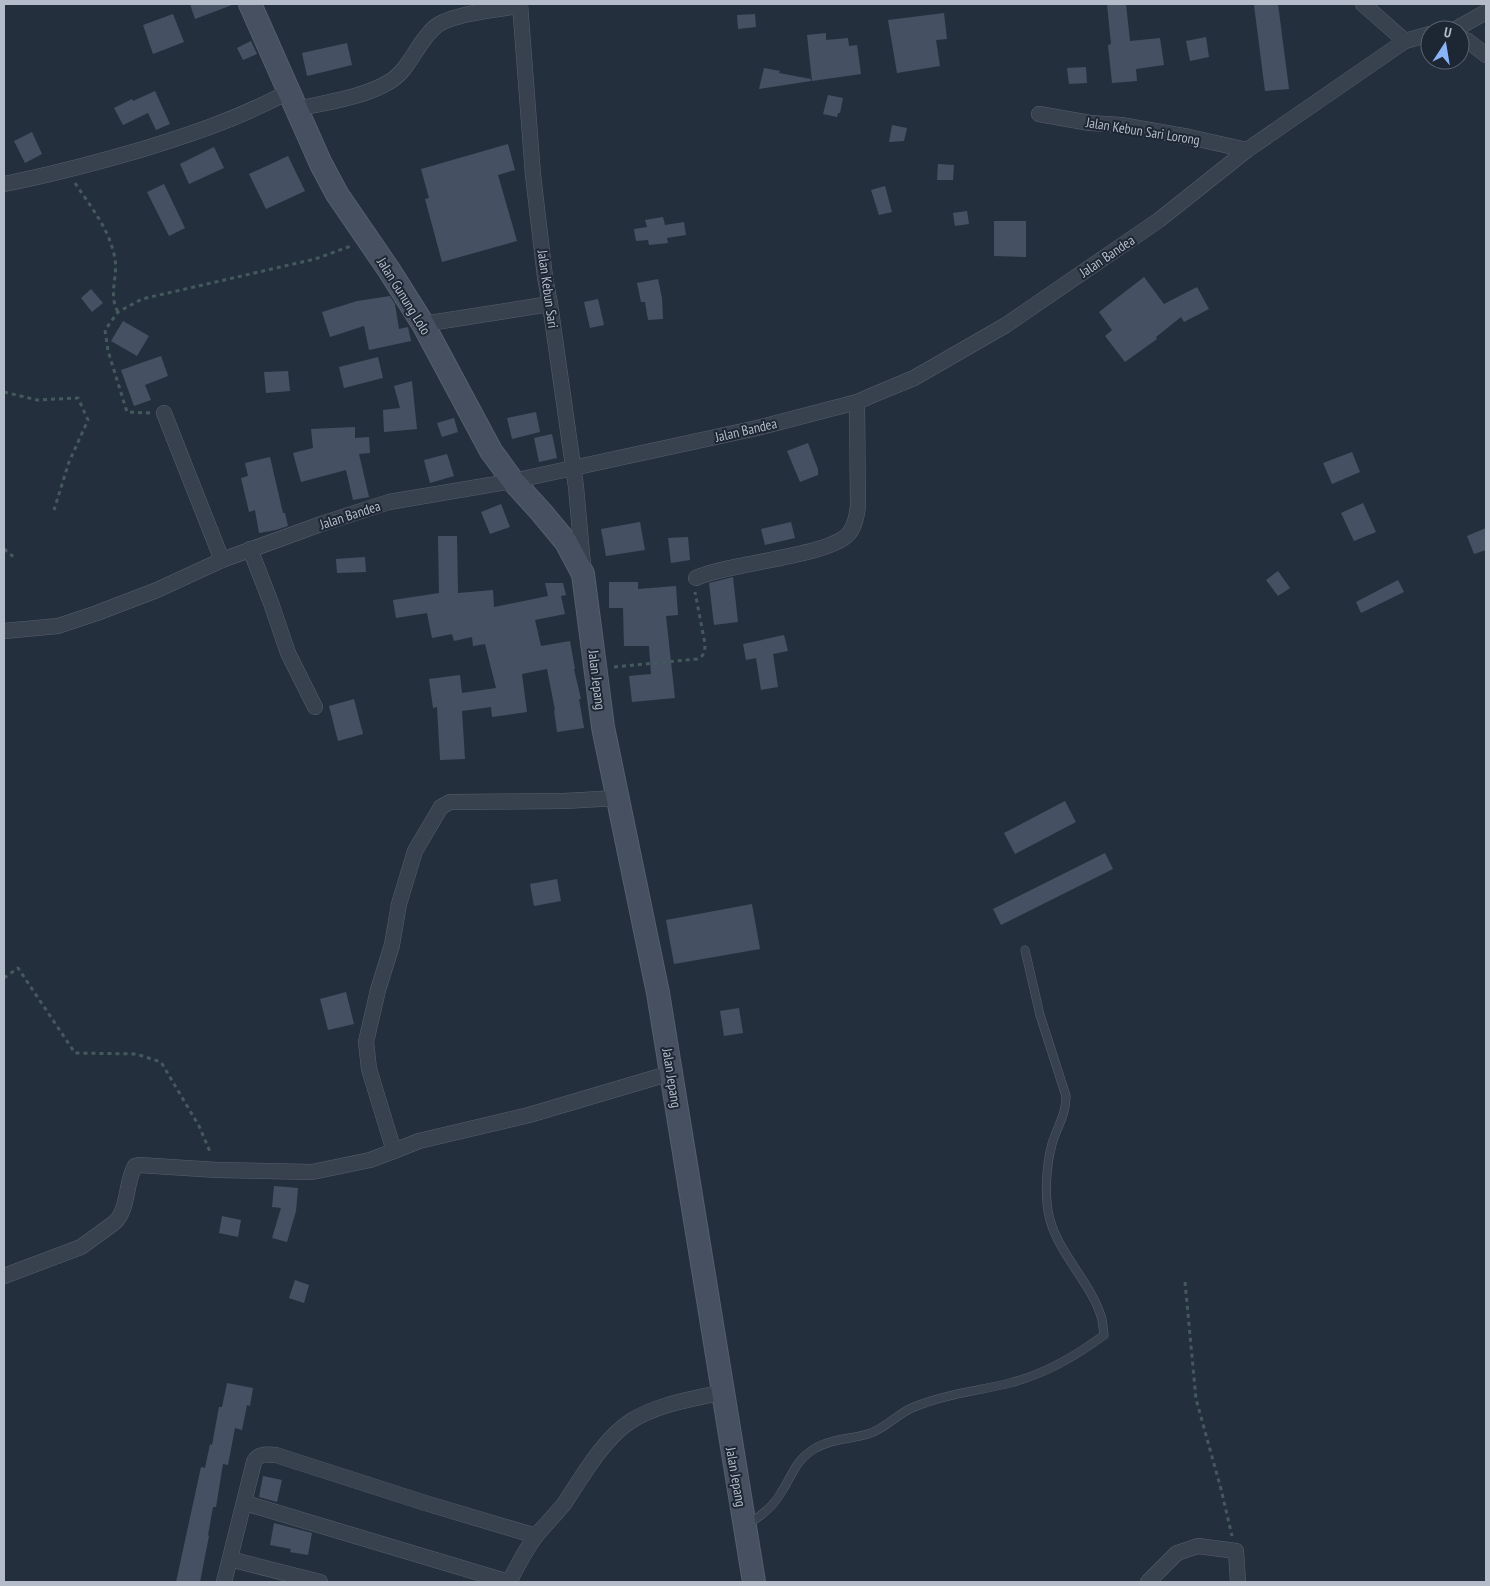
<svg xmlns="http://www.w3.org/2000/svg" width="1490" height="1586" font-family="'PT Sans Narrow',sans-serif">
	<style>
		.building { fill: #455162 }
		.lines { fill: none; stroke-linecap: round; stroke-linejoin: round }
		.lane-casing { stroke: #565f6c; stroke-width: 9 }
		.street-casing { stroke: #565f6c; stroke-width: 16 }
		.secondary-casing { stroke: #565f6c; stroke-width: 24 }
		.path { stroke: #44595c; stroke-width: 3; stroke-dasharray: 4 4; stroke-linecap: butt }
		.lane { stroke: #38414e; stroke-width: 8 }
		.street { stroke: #38414e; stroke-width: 15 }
		.secondary { stroke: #465061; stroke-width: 22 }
		.labels { text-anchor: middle; stroke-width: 4; stroke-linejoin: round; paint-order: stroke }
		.street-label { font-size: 14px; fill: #b4bcc9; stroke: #1d2633 }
	</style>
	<rect width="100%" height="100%" fill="#242f3e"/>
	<g class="building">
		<polygon points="190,4 232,4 232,5 195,19"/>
		<polygon points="1107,4 1126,4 1130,41 1160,38 1164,65 1136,69 1137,81 1112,83 1108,45 1111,44"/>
		<polygon points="1266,4 1278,4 1289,89 1265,91 1254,5"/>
		<polygon points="944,13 947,39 936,40 940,66 897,73 888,20"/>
		<polygon points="173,14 184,42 153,54 143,25"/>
		<polygon points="755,14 756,27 738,29 737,15"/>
		<polygon points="826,33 826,40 848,38 849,46 857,45 861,74 812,81 807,35"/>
		<polygon points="1206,37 1209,57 1190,61 1186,41"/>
		<polygon points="251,41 257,54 243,60 237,48"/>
		<polygon points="347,43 352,65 307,76 302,53"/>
		<polygon points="1086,67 1087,83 1069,84 1067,68"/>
		<polygon points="764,68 780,71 779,73 811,79 811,81 759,89"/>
		<polygon points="155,91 170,124 156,130 148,113 123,125 114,108 132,99 133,101"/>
		<polygon points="828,95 843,98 840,113 838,113 837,117 823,114"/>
		<polygon points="892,125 907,128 904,141 889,142"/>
		<polygon points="32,132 42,154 25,163 14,141"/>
		<polygon points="508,144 515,170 498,175 517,241 442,262 425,199 429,198 421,169"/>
		<polygon points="214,147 224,168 189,184 180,164"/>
		<polygon points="288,156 305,191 266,209 249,174"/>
		<polygon points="938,164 954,165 953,180 937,180"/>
		<polygon points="164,184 185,228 169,236 147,192"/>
		<polygon points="885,186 892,212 879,215 871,190"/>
		<polygon points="967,211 969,224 955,226 953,213"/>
		<polygon points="663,217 665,225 684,222 686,235 667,238 668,243 649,245 648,240 636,241 634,229 647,227 645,220"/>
		<polygon points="994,221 1026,221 1026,257 994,256"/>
		<polygon points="1144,277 1164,304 1197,287 1209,309 1184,322 1181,317 1156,337 1157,339 1125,362 1105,336 1112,330 1099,312"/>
		<polygon points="658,279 662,298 663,319 648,320 645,302 641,302 637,283"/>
		<polygon points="91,289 103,303 92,312 81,298"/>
		<polygon points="390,296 395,304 399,329 408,327 411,341 369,350 364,326 330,337 322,312 357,301"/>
		<polygon points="598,299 604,325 590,328 584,302"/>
		<polygon points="123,321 149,336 137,356 111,341"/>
		<polygon points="161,356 168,376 145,385 151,400 134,406 121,370"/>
		<polygon points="378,357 383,378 344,388 339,367"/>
		<polygon points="288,371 290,391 266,393 264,372"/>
		<polygon points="412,381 417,429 384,432 383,410 400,408 394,386"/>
		<polygon points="536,412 540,432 512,439 507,418"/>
		<polygon points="454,418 458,432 442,437 437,423"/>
		<polygon points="355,427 355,438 369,437 370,453 359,454 369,497 353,500 346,470 301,482 293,453 313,448 311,429"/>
		<polygon points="552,434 557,458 539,462 534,438"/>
		<polygon points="808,443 818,469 818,475 800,482 787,451"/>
		<polygon points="1352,452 1360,472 1332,484 1323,463"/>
		<polygon points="447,454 454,476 430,483 424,460"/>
		<polygon points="270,457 283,513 285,513 288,526 276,530 259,533 255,510 249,512 241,478 248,476 245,463"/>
		<polygon points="1363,503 1376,532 1354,541 1341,513"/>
		<polygon points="501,504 510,527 490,534 481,512"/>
		<polygon points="640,522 645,550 606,556 601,529"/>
		<polygon points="791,522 795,538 765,545 761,529"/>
		<polygon points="1486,528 1486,550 1474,554 1467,536"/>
		<polygon points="438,536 457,536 458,593 493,590 494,607 548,596 545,583 563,583 566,595 561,596 565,614 535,620 541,646 570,641 575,669 574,669 581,699 579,699 584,728 557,732 554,710 555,710 547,669 522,674 527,712 492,717 491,707 462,711 465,759 440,760 437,707 433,708 429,679 460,675 462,693 496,688 485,644 473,646 472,637 454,641 452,634 432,638 427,613 396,618 393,600 439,593"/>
		<polygon points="688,537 690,560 671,563 668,538"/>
		<polygon points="365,557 366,572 337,573 336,559"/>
		<polygon points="1278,571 1290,588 1278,596 1266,580"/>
		<polygon points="733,577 738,622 714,625 709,583"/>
		<polygon points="1398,580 1404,592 1361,613 1356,602"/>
		<polygon points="609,582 638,582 638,589 676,586 678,615 666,616 675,698 632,702 629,676 651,674 649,646 624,646 623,608 609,608"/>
		<polygon points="784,635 788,651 773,654 778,687 761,690 756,658 746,660 743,644"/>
		<polygon points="354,699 363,734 338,741 329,706"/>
		<polygon points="1065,801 1076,822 1015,854 1004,833"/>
		<polygon points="1105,853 1113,869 1001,925 993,909"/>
		<polygon points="557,879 561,901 534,906 530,884"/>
		<polygon points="752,904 760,949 674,964 666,920"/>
		<polygon points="346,992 354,1024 328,1030 320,999"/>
		<polygon points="739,1008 743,1033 724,1036 720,1011"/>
		<polygon points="274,1186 298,1188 296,1211 287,1242 272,1238 281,1208 272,1207"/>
		<polygon points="222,1216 241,1220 238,1237 219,1233"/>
		<polygon points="295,1280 309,1285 304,1303 289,1298"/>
		<polygon points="227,1383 253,1388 250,1406 247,1405 242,1430 235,1428 228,1465 223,1464 216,1507 213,1507 208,1535 209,1536 200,1582 176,1582 201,1467 205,1468 210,1444 212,1445 219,1407 222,1407"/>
		<polygon points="263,1476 282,1480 277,1502 259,1497"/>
		<polygon points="274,1523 312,1533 308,1555 290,1552 291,1549 270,1545"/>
	</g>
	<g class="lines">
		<defs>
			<path id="lane" d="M747 1524C762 1516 774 1506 782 1491 793 1474 795 1461 814 1449 830 1439 851 1439 868 1434 885 1429 898 1413 914 1407 945 1394 978 1391 1010 1383 1045 1374 1076 1356 1104 1335 1103 1329 1103 1322 1101 1316 1090 1282 1060 1255 1050 1220 1044 1198 1046 1166 1052 1144 1057 1126 1066 1116 1066 1096L1040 1015 1025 950"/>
			<g id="street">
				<polyline points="520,4 533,175 545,277 550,304 576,487 583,565"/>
				<polyline points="1363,4 1405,41"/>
				<polyline points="1454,30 1486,12"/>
				<polyline points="1460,38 1468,41 1486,55"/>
				<path d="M297 109C327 102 362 98 389 82 410 70 417 42 435 27 450 14 499 9 520 6"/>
				<polyline points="1039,114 1090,123 1121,125 1189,137 1247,150"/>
				<path d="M4 184C50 175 95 163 140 150 192 134 240 118 288 92"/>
				<polyline points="423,324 550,304"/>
				<polyline points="164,413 222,560"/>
				<polyline points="250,549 271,603 288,653 315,707"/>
				<path d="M696 578C726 563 835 556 850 532 855 525 857 515 858 506L857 402"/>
				<polyline points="4,631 58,626 97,613 157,590 222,560 321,524 389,502 513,481 757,428 857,402 873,395 914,378 1006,325 1159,220 1247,150 1405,41 1430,34"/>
				<polyline points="618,798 564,801 450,802 441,807 415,851 399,904 392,945 378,990 366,1042 369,1069 394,1151 419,1141 529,1115 671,1073"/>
				<path d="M4 1276 81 1247 114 1223C129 1210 125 1183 135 1166L139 1165 217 1170 312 1172 370 1160 394 1151"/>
				<path d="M245 1503 509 1582C517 1567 525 1550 536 1536 545 1525 555 1515 564 1504 582 1477 604 1438 631 1421 657 1404 693 1399 723 1392"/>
				<polyline points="230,1559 320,1582"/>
				<path d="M224 1582 254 1462C258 1453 267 1454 276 1455L422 1502 536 1536"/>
				<polyline points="1148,1582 1177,1553 1198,1546 1236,1551 1238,1582"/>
			</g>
			<polyline id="secondary" points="250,4 321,164 337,194 389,270 423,324 491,451 513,481 542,513 566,542 583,574 603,727 658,993 754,1582"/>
		</defs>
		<use href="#lane" class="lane-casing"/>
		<use href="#street" class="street-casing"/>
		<use href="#secondary" class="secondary-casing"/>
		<g class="path">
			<path d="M75 183C91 207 110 230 115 259 118 278 108 294 118 312"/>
			<polyline points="4,392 37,400 78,398 88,420 69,462 54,510"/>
			<polyline points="150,413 127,412 108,351 105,330 118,312 142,299 315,259 351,246"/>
			<polyline points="4,549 15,558"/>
			<path d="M614 667 697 659C704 656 705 652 705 644L695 592"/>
			<polyline points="4,978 18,968 75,1053 136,1054 161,1062 199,1126 211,1154"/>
			<polyline points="1185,1282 1196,1399 1221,1489 1232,1536"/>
		</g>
		<use href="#lane" class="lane"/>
		<use href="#street" class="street"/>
		<use href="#secondary" class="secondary"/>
	</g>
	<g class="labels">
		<g class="street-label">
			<text transform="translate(1143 131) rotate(9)" y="5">Jalan Kebun Sari Lorong</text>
			<text transform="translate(1107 256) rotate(-34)" y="5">Jalan Bandea</text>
			<text transform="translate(548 289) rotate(82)" y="5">Jalan Kebun Sari</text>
			<text transform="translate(404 296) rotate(58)" y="5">Jalan Gunung Lolo</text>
			<text transform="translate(746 430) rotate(-13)" y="5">Jalan Bandea</text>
			<text transform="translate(350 515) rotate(-18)" y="5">Jalan Bandea</text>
			<text transform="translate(597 680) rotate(83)" y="5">Jalan Jepang</text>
			<text transform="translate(672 1078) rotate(81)" y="5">Jalan Jepang</text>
			<text transform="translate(736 1477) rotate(80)" y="5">Jalan Jepang</text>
		</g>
	</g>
	<rect width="1490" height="1586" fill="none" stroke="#b4bcc9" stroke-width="10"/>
	<g transform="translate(1445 45) rotate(12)"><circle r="24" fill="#1d2633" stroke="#59626f"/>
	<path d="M0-4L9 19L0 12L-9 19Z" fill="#8ab4f8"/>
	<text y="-8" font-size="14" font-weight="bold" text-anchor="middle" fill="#b4bcc9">U</text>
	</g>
</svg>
